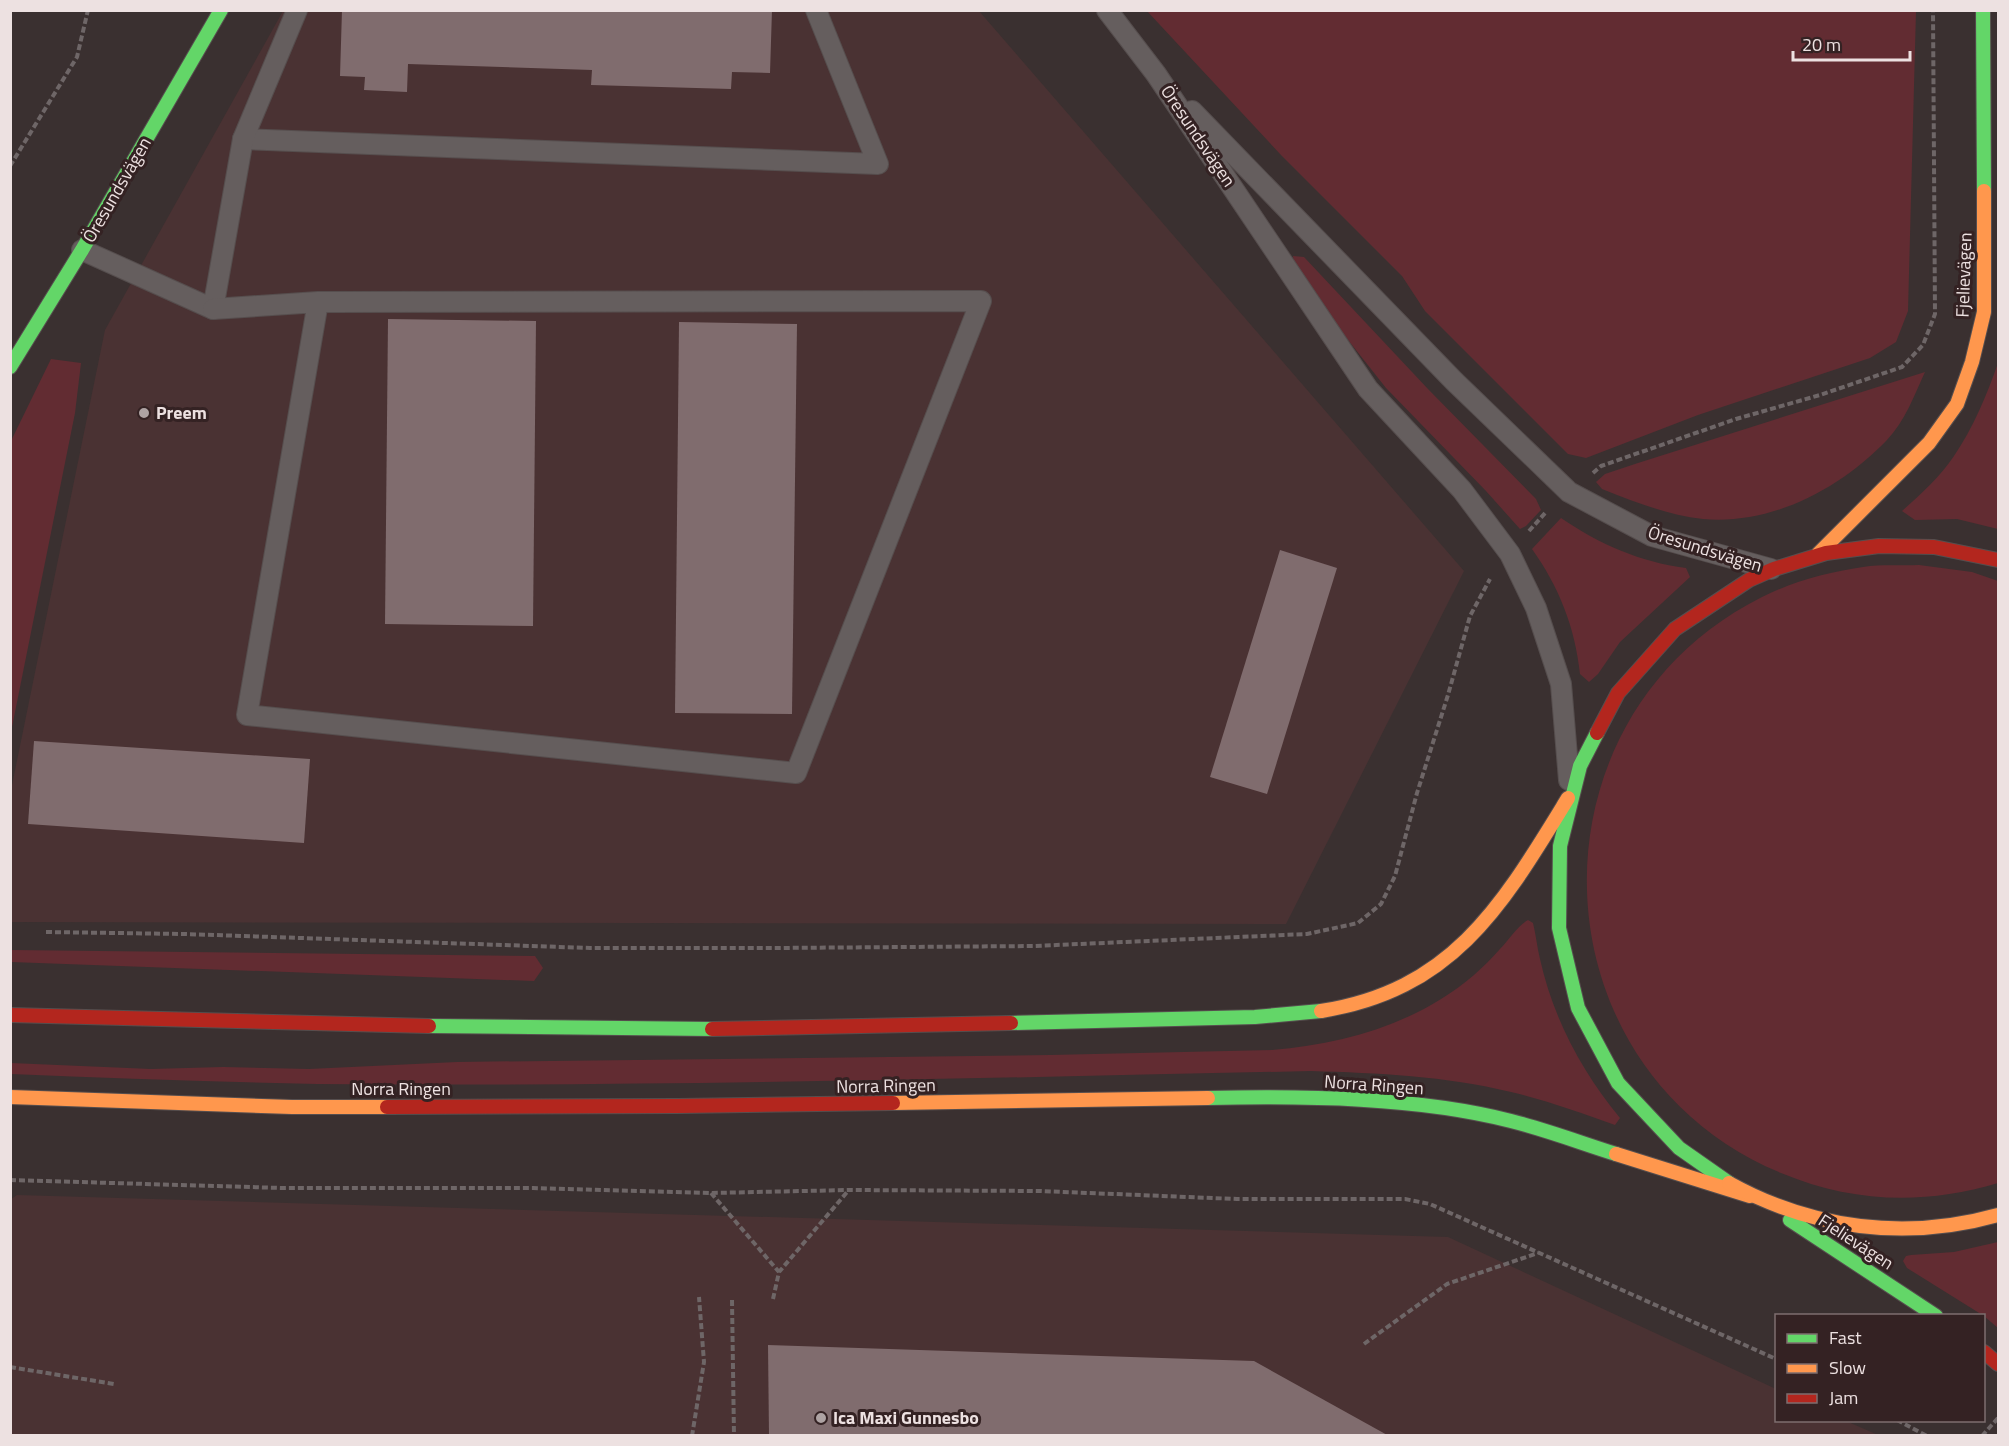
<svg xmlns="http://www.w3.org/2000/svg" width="2009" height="1446" font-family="'Titillium Web',sans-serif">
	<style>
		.built { fill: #4a3233 }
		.green { fill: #622c32 }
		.building { fill: #806c6e }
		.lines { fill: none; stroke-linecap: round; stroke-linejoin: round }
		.lane-casing { stroke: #564e4e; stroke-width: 22 }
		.fast-casing { stroke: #564e4e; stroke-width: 16 }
		.slow-casing { stroke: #564e4e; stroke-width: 16 }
		.jam-casing { stroke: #564e4e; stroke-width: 16 }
		.path { stroke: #6e6667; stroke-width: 4; stroke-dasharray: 6 3; stroke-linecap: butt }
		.lane { stroke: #655e5e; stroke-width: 20 }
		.fast { stroke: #63d668; stroke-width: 14 }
		.slow { stroke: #ff974d; stroke-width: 14 }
		.jam { stroke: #b3261e; stroke-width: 14 }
		.poi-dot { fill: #aea3a3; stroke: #342223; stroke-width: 2 }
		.labels { text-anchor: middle; stroke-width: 6; stroke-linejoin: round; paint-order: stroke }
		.street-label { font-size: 18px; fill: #ede1e1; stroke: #342223 }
		.poi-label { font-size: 18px; font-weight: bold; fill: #ede1e1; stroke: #342223; text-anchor: start }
	</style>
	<rect width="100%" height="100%" fill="#3a3030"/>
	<g class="built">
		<polygon points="283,11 979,11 1464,571 1286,924 11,922 11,790 105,330"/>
		<polygon points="17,1195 1448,1237 1776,1389 1776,1420 1846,1421 1878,1435 11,1436 10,1200"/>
	</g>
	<g class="green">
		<polygon points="1147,11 1916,11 1908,311 1896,342 1870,358 1698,415 1586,458 1568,454 1425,311 1402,276 1281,155"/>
		<polygon points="1293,256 1304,257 1428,389 1536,499 1541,510 1526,526 1520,529 1486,491 1386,388 1318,302 1294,265"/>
		<polygon points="51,359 81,363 75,413 11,732 11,441"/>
		<path d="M1998 363V529L1957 519 1915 520 1902 511C1921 494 1940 477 1954 456 1973 428 1987 395 1998 363Z"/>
		<path d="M1925 372C1914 396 1905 421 1887 440 1840 489 1772 525 1703 519 1667 515 1635 502 1602 489L1596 482 1605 474 1638 463Z"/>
		<path d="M1561 518C1599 544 1640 562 1686 568L1690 577 1620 642 1598 674 1589 682 1580 674C1575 627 1559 587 1532 549Z"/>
		<path d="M1919 565 1972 572 1998 581V1183C1924 1205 1853 1203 1781 1173 1531 1069 1520 718 1762 597 1794 581 1829 572 1863 567 1882 564 1901 566 1919 565Z"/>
		<path d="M1528 920 1533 923C1536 935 1537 947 1540 959 1553 1018 1582 1072 1620 1118L1615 1125C1581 1113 1546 1100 1511 1092 1445 1076 1378 1073 1311 1071 980 1078 649 1087 318 1084 215 1082 113 1078 11 1074V1063L151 1069 223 1067 309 1069 457 1062 1050 1055 1272 1050C1345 1044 1418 1023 1474 975 1483 967 1492 958 1500 949 1509 940 1517 926 1528 920Z"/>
		<polygon points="11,950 535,956 543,968 534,981 11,962"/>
		<polygon points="1998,1242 1998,1328 1984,1316 1907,1268 1903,1261 1906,1256 1911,1255 1954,1252"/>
	</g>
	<g class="building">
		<polygon points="342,10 772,10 770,73 732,72 731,89 591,85 592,70 408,64 407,92 364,90 365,77 340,76"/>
		<polygon points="388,319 536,321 533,626 385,624"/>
		<polygon points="679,322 797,324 792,714 675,713"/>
		<polygon points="1280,550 1337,568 1267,794 1210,777"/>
		<polygon points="34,741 310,759 304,843 28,824"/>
		<polygon points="768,1345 1254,1361 1389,1436 769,1436"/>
	</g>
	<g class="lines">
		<defs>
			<g id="lane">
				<polyline points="1107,10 1156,74 1368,389 1462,490 1510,554 1536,608 1561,684 1569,780"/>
				<polyline points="1192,111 1454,381 1569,492 1652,536 1771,569"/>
				<polyline points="243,139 878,164 816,10"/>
				<polyline points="82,250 213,309 243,139 297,10"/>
				<polyline points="213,309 318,302 981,301 796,773 247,715 318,302"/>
			</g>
			<g id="fast">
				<polyline points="1983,10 1984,191"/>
				<polyline points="10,367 82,250 221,10"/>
				<polyline points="1597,733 1580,766 1560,846 1559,928 1578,1008 1618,1083 1679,1148 1729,1183"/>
				<polyline points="1011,1023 1255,1017 1321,1011"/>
				<polyline points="429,1026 712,1029"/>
				<path d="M1208 1098C1304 1096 1418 1097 1511 1121 1547 1130 1581 1143 1616 1154"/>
				<polyline points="1790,1220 1936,1316"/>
			</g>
			<g id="slow">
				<polyline points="1818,554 1929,443 1957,404 1972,362 1984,312 1984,191"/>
				<path d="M1321 1011C1454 990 1503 904 1568 798"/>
				<polyline points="10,1097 292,1107 387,1107"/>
				<polyline points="893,1103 1208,1098"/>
				<polyline points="1616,1154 1750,1196"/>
				<path d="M1729 1183C1812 1229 1906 1241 1998 1215"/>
			</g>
			<g id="jam">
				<polyline points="1597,733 1618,693 1675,629 1749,580 1774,569 1826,553 1879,546 1934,547 1998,560"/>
				<polyline points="10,1015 429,1026"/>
				<polyline points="712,1029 1011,1023"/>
				<polyline points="387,1107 678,1106 893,1103"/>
				<polyline points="1984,1352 1998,1364"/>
			</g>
		</defs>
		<use href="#lane" class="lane-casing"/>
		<use href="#fast" class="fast-casing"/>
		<use href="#slow" class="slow-casing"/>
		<use href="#jam" class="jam-casing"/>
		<g class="path">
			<polyline points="10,166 77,57 88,10"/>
			<polyline points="1593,473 1601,466 1736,419 1820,395 1902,367 1923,345 1935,314 1933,10"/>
			<polyline points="1529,531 1546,512"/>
			<polyline points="46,932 185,934 590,948 776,948 1034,946 1307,934 1358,923 1381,904 1395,876 1417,793 1448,695 1470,616 1490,579"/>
			<polyline points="10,1180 283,1188 533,1188 711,1193 849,1190 1040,1191 1237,1199 1405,1199 1430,1204 1776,1359"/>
			<polyline points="711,1193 779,1272"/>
			<polyline points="773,1299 779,1272 848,1191"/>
			<polyline points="732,1300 734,1436"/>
			<polyline points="1364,1344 1447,1284 1538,1253"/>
			<polyline points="10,1367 114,1384"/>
			<polyline points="1897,1420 1927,1436"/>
			<polyline points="692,1436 704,1362 699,1297"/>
			<polyline points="1982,1436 1998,1418"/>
		</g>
		<use href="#lane" class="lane"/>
		<use href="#fast" class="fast"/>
		<use href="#slow" class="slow"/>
		<use href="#jam" class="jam"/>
	</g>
	<g class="poi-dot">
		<circle cx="144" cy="413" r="6"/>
		<circle cx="821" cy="1418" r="6"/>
	</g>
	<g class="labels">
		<g class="street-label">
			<text transform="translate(1198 136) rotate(56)" y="6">Öresundsvägen</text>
			<text transform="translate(117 190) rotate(-60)" y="6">Öresundsvägen</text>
			<text transform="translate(1964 275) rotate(-88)" y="6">Fjelievägen</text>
			<text transform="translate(1705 549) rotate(17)" y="6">Öresundsvägen</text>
			<text transform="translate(1374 1085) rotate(4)" y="6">Norra Ringen</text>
			<text transform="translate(886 1086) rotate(-1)" y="6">Norra Ringen</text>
			<text x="401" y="1095">Norra Ringen</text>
			<text transform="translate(1856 1242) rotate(33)" y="6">Fjelievägen</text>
		</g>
		<g class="poi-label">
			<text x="156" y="419">Preem</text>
			<text x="833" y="1424">Ica Maxi Gunnesbo</text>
		</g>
	</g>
	<rect width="2009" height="1446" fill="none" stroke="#ede1e1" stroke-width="24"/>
	<rect x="1775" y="1314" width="210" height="108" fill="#342223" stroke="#7e6e6f" stroke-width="1.5"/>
	<rect x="1787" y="1334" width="30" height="9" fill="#63d668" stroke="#7e6e6f" stroke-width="1.5"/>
	<text x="1829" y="1344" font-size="18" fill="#ede1e1">Fast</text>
	<rect x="1787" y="1364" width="30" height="9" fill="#ff974d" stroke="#7e6e6f" stroke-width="1.5"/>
	<text x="1829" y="1374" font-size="18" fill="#ede1e1">Slow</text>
	<rect x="1787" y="1394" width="30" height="9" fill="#b3261e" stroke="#7e6e6f" stroke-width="1.5"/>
	<text x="1829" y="1404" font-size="18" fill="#ede1e1">Jam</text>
	<path d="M1793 51v9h117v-9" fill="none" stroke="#ede1e1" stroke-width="3"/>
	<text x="1802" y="51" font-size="18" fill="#ede1e1" stroke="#342223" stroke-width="4.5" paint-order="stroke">20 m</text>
</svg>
